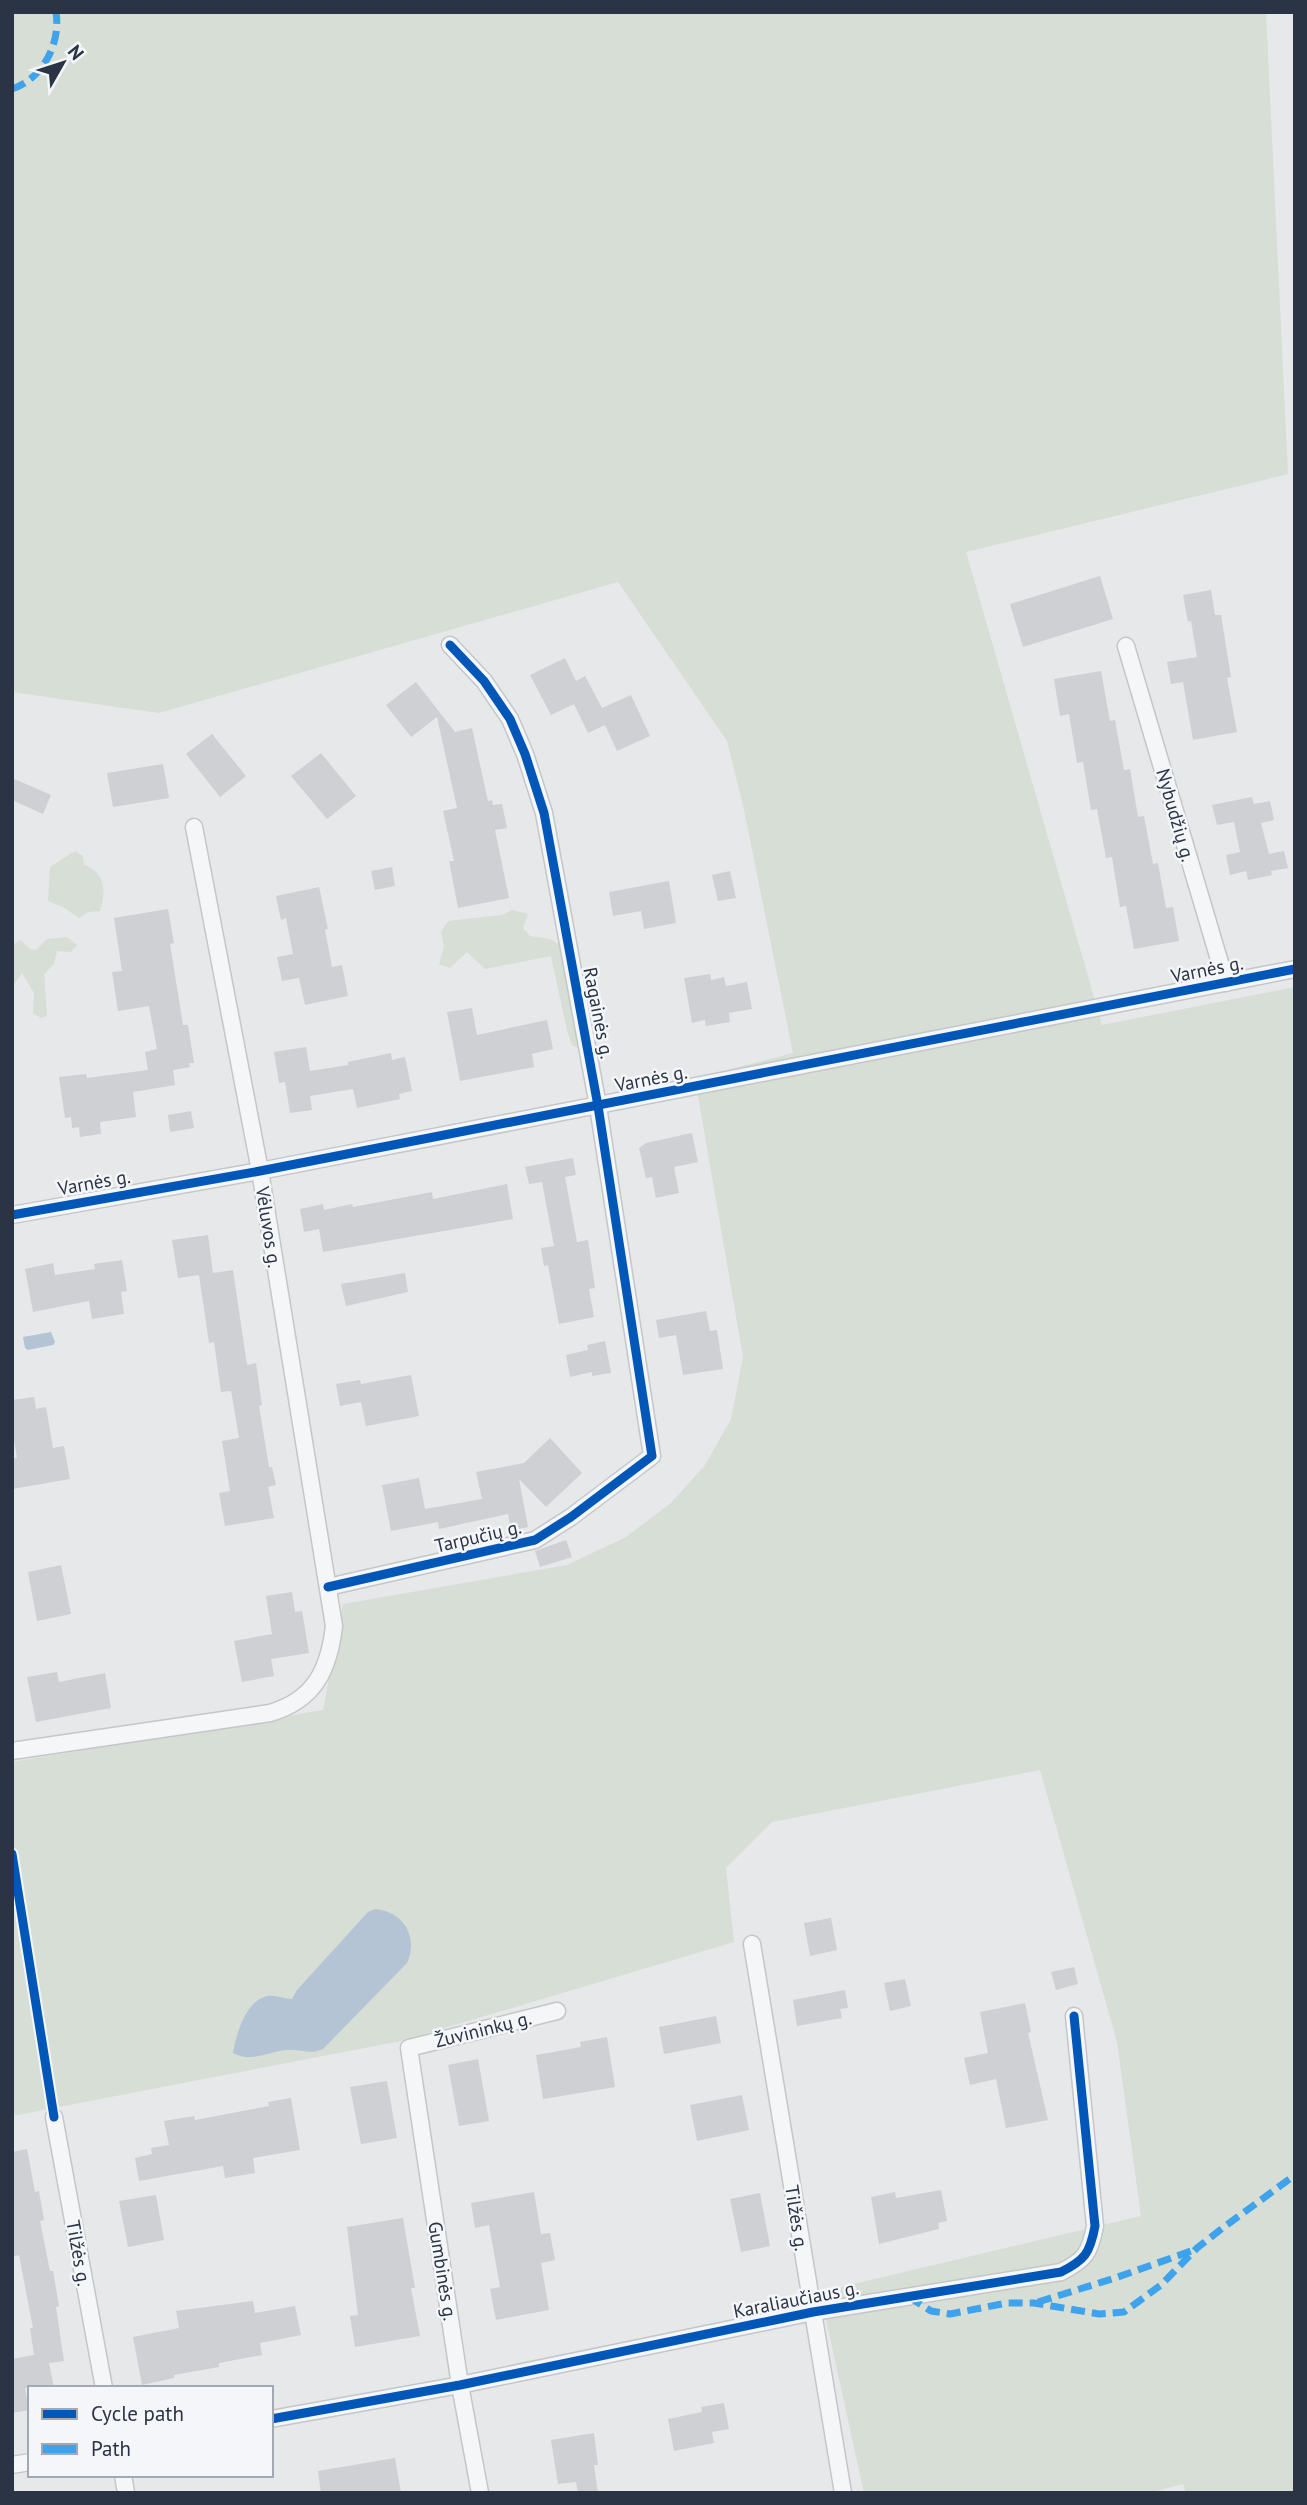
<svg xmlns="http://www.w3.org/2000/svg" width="1307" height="2505" font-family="'PT Sans',sans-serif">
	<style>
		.green { fill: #d6ded5 }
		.water { fill: #b4c4d5 }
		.building { fill: #ced0d3 }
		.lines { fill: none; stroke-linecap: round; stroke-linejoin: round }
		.street-casing { stroke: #c4c6c8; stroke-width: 19 }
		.street { stroke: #f5f6f7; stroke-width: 16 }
		.quiet { stroke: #3ea3ec; stroke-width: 7; stroke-dasharray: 14 7; stroke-linecap: butt }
		.cycleway-casing { stroke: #f4f6f9; stroke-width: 13 }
		.cycleway { stroke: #0057b8; stroke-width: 9 }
		.labels { text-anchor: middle; stroke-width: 5; stroke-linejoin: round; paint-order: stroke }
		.street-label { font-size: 19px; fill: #2a3445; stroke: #f4f6f9 }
	</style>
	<rect width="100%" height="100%" fill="#e6e8ea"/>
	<g class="green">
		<polygon points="12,12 1266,12 1288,474 966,552 1102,1025 1295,987 1295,2493 1186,2493 1183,2484 1149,2493 864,2493 820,2292 1141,2216 1117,2042 1040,1770 772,1822 726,1868 734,1942 401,2041 12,2116 12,1762 323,1710 343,1604 567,1565 626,1537 671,1503 705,1465 731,1419 743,1357 695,1078 793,1053 744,810 727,741 618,582 159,713 12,692"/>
		<path d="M75 851 83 856 84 865C106 872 106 893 100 911L88 912 79 918 63 907 48 901 50 867Z"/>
		<polygon points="512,910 528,914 523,928 530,936 550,939 562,946 581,1049 572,1045 567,1030 551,956 485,969 467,952 450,968 439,964 444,947 441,932 448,921 502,915"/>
		<polygon points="67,937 77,945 71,952 57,951 54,964 44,974 47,1016 41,1018 33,1013 34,993 22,973 12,987 12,945 21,940 30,949 36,950 47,939"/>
	</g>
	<g class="water">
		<polygon points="51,1332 55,1342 53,1345 28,1350 25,1348 23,1337"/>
		<path d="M375 1909C403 1911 419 1937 407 1963L323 2049C312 2054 306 2051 295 2050 279 2048 265 2057 249 2057 244 2058 238 2055 233 2053 236 2035 246 1999 268 1996 275 1995 285 1999 292 1999L297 1990 368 1912Z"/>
	</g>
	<g class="building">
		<polygon points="1100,576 1113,619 1023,647 1010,604"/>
		<polygon points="1211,590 1215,615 1221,615 1231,677 1227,678 1237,732 1193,740 1183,682 1171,684 1167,662 1197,657 1191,621 1188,622 1183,595"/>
		<polygon points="565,658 576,681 585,676 602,708 631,695 650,736 617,751 605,725 588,733 574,704 551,715 530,675"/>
		<polygon points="1101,671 1110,721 1115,720 1124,770 1130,769 1138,817 1144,816 1153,864 1158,863 1166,908 1173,907 1179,941 1134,949 1126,906 1120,907 1112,857 1106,858 1097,809 1091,810 1083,762 1077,763 1069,714 1060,716 1054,679"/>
		<polygon points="416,682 455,732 472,728 488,801 492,800 493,805 502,804 507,828 495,830 509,898 458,908 449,861 454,861 443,811 457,808 437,717 411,737 386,705"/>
		<polygon points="212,734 246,776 220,797 186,754"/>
		<polygon points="321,753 356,796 327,819 291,776"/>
		<polygon points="163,764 169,798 113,807 107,773"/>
		<polygon points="12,778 51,795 43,814 12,800"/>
		<polygon points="1252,797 1254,804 1270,801 1274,820 1261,823 1269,854 1284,851 1288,868 1271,871 1272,875 1248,880 1246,871 1230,875 1226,855 1240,852 1234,822 1217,825 1212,805"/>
		<polygon points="392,867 395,886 375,890 371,871"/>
		<polygon points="730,871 736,898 718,901 712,875"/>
		<polygon points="669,881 676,923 644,929 641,911 613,916 609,892"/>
		<polygon points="319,887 328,929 325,930 332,967 342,965 348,996 305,1005 299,978 282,981 277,957 293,954 286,918 281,920 276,896"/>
		<polygon points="168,909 174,943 170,944 183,1025 188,1025 194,1063 189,1063 190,1067 173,1070 175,1085 133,1092 136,1117 100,1122 101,1134 80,1137 79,1127 72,1128 71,1117 65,1118 59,1077 86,1074 87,1078 148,1070 145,1052 157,1049 149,1006 118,1011 112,972 122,971 114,918"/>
		<polygon points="710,974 711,980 724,977 726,986 747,982 752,1009 729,1013 730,1022 706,1026 705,1020 692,1023 684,978"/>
		<polygon points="472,1008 477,1035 547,1020 553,1049 532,1054 534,1067 460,1081 447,1012"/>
		<polygon points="306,1047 310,1071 348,1065 348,1062 391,1053 392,1060 405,1057 412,1091 399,1094 400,1099 357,1108 353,1089 310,1096 312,1110 290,1113 285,1082 279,1083 274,1052"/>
		<polygon points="191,1111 194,1128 170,1132 168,1115"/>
		<polygon points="692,1133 698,1162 674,1167 679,1193 656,1198 652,1177 646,1178 639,1148 646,1143"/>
		<polygon points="573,1158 576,1175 565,1177 577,1242 588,1240 595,1288 589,1289 594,1317 559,1324 548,1265 544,1266 541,1248 554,1246 542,1182 529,1184 525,1167"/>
		<polygon points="507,1184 513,1219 323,1252 319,1229 304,1232 300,1209 323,1204 324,1210 352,1204 353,1207 432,1192 433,1199"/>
		<polygon points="208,1235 213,1273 233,1270 247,1365 256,1363 262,1405 259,1406 269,1467 272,1467 276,1485 268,1487 274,1518 225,1526 219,1493 230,1491 222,1441 239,1438 232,1396 231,1391 221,1392 214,1342 209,1343 199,1275 178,1278 172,1240"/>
		<polygon points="122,1260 127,1291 121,1292 124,1314 92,1319 89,1301 33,1312 25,1269 53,1263 55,1275 95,1269 94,1264"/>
		<polygon points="405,1273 408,1292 346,1306 341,1284"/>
		<polygon points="706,1311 710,1331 717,1330 723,1369 683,1375 676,1335 659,1338 656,1320"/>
		<polygon points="605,1341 611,1373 592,1376 592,1372 570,1377 566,1355 588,1350 587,1345"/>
		<polygon points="411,1375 419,1416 366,1426 361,1402 340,1406 336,1384 360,1380 361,1384"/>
		<polygon points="34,1397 36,1409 46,1407 53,1448 64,1446 70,1479 12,1489 12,1458 17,1458 12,1429 12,1400"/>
		<polygon points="550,1438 582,1473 546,1507 519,1479 528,1527 511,1531 508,1514 439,1529 438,1522 391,1531 382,1485 419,1478 425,1509 482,1499 476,1472 524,1463"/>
		<polygon points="566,1540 572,1557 540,1567 535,1551"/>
		<polygon points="61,1565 71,1614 37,1621 28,1572"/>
		<polygon points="292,1592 295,1612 302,1611 309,1653 271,1659 274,1676 242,1682 234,1641 272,1634 266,1596"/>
		<polygon points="57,1672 59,1682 105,1673 111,1708 36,1722 27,1677"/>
		<polygon points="831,1918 837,1950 810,1956 804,1923"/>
		<polygon points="1074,1967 1078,1984 1056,1990 1051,1972"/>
		<polygon points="905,1979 911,2006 890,2011 884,1983"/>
		<polygon points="845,1990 848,2008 840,2009 842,2018 797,2026 793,2000"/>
		<polygon points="1025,2003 1031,2032 1028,2033 1048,2120 1006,2128 996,2079 970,2085 964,2058 988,2053 980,2012"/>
		<polygon points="716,2016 721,2043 664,2054 659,2027"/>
		<polygon points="607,2037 615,2087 543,2099 536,2055 581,2047 580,2042"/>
		<polygon points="478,2059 489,2121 459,2126 448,2065"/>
		<polygon points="387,2081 397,2138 361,2144 350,2087"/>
		<polygon points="742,2095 749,2130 697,2141 690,2105"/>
		<polygon points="291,2098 300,2150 253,2158 255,2173 225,2178 223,2166 139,2181 135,2158 152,2154 151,2148 169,2145 164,2121 194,2116 195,2120 269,2106 268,2102"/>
		<polygon points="27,2149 35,2192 39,2191 44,2220 40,2221 50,2271 53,2271 59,2306 56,2307 64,2361 49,2363 54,2388 25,2388 29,2410 12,2413 12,2359 34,2355 30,2328 33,2328 19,2255 12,2257 12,2152"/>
		<polygon points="941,2190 947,2221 938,2223 939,2229 879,2244 871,2197 895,2192 896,2198"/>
		<polygon points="534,2192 541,2234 550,2233 555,2260 541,2263 549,2310 496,2320 490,2289 500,2287 489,2225 475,2228 471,2203"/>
		<polygon points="760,2193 770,2246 741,2252 730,2199"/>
		<polygon points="156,2195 164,2240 128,2247 119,2201"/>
		<polygon points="403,2218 415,2288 411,2288 420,2336 355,2347 350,2316 358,2315 347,2227"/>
		<polygon points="253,2301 255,2313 295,2306 301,2335 260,2343 262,2355 219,2363 219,2367 174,2375 174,2378 142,2385 133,2337 179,2328 176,2311"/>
		<polygon points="724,2403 729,2429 712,2432 714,2443 674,2451 668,2419 702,2412 701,2407"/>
		<polygon points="594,2433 598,2465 594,2465 598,2493 578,2493 576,2482 558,2484 551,2440"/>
		<polygon points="395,2458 401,2493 321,2493 318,2471"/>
	</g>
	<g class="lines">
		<defs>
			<g id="street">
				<polyline points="1126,646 1226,983"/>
				<polyline points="12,1215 260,1171 1295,969"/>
				<polyline points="328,1587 535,1540 571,1517 652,1456 598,1106 544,813 525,754 510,719 484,681 450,645"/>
				<path d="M12 1751 270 1713C315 1700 329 1669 334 1626L260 1171 194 827"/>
				<polyline points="752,1944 843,2493"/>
				<polyline points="54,2117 104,2388"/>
				<path d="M271 2419 460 2385 813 2312 1061 2272C1085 2260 1090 2253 1095 2226L1074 2016"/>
				<polyline points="12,2465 30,2462"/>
				<polyline points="123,2475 126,2493"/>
				<polyline points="480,2493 460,2385 409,2048 557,2011"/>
			</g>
		</defs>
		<use href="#street" class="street-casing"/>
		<use href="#street" class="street"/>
		<g class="quiet">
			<path d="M12 89C43 79 61 43 56 12"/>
			<polyline points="909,2297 931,2311 950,2314 1007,2303 1034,2303 1099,2314 1124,2312 1161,2285 1197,2248 1224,2227 1295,2175"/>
			<polyline points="1038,2302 1115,2278 1194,2250"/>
		</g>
		<defs>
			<g id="cycleway">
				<polyline points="12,1215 260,1171 1295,969"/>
				<polyline points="328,1587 535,1540 571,1517 652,1456 598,1106 544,813 525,754 510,719 484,681 450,645"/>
				<polyline points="12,1854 54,2117"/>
				<path d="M271 2419 460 2385 813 2312 1061 2272C1085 2260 1090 2253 1095 2226L1074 2016"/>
			</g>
		</defs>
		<use href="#cycleway" class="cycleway-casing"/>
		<use href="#cycleway" class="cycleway"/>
	</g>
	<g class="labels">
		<g class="street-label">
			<text transform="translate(1176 815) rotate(74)" y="7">Nybudžių g.</text>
			<text transform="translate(1207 969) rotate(-11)" y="7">Varnės g.</text>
			<text transform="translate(599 1013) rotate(79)" y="7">Ragainės g.</text>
			<text transform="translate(651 1078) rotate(-11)" y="7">Varnės g.</text>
			<text transform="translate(94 1182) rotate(-10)" y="7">Varnės g.</text>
			<text transform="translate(269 1227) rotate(81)" y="7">Vėluvos g.</text>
			<text transform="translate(478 1536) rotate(-13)" y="7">Tarpučių g.</text>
			<text transform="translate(483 2029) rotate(-14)" y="7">Žuvininkų g.</text>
			<text transform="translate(797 2218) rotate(81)" y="7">Tilžės g.</text>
			<text transform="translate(79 2253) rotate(80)" y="7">Tilžės g.</text>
			<text transform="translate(443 2271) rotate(81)" y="7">Gumbinės g.</text>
			<text transform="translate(796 2299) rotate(-11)" y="7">Karaliaučiaus g.</text>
		</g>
	</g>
	<rect width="1307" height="2505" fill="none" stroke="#2a3445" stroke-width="28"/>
	<rect x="28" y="2386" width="245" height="91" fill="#f4f6f9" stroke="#a3a8b1" stroke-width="2"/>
	<rect x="42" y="2409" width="35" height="10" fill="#0057b8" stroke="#a3a8b1" stroke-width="2"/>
	<text x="91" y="2421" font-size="21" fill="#2a3445">Cycle path</text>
	<rect x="42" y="2444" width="35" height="10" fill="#3ea3ec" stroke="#a3a8b1" stroke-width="2"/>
	<text x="91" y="2456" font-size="21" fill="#2a3445">Path</text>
	<g transform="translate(63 63) rotate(51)" stroke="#f4f6f9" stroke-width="5" paint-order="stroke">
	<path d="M0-5L12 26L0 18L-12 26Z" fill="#2a3445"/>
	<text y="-10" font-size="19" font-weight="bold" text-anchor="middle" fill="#2a3445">N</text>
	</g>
</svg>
